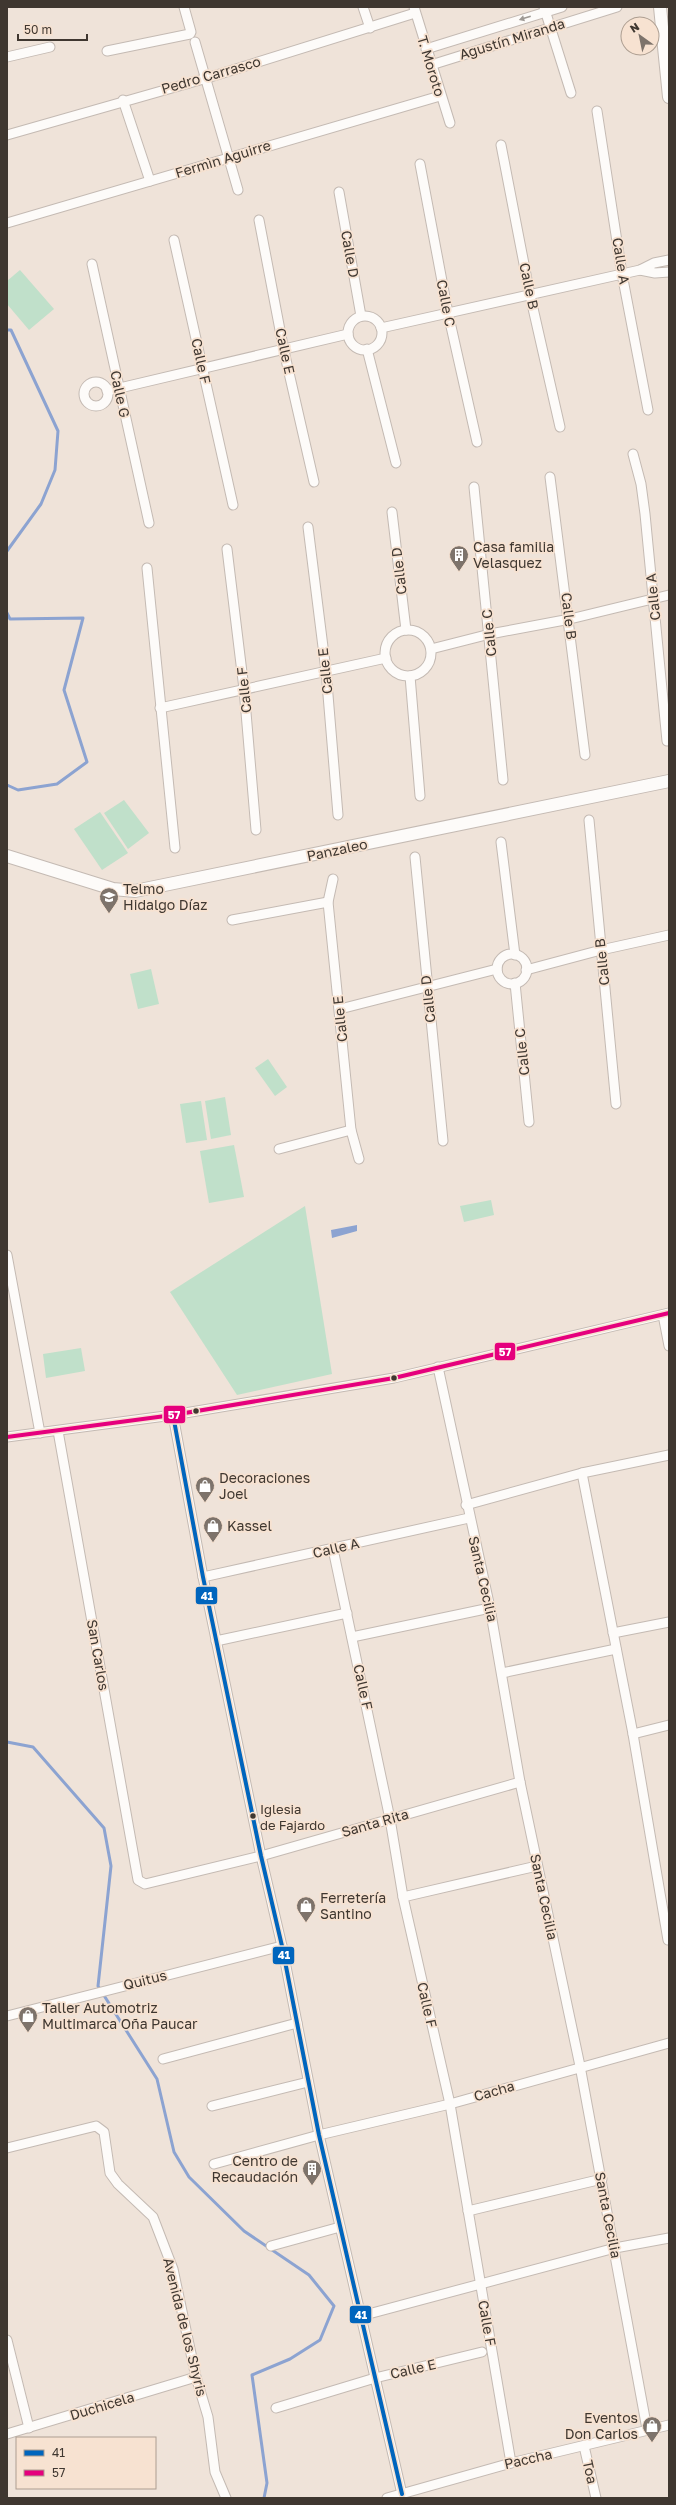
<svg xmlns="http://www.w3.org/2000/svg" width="676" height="2505" font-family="'Golos Text',sans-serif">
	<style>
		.green { fill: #c0e0ca }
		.water { fill: #8ca3d1 }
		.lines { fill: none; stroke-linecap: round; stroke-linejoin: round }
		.stream { stroke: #8ca3d1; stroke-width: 3 }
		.minor-casing { stroke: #c4bab3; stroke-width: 11 }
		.tertiary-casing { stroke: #c4bab3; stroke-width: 14 }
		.minor { stroke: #fdfbf9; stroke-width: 9 }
		.tertiary { stroke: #fdfbf9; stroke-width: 12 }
		.bus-1-casing { stroke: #f7e2d1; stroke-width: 7 }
		.bus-2-casing { stroke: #f7e2d1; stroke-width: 7 }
		.bus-1 { stroke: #0065bd; stroke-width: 4 }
		.bus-2 { stroke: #e5007d; stroke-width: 4 }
		.oneway { fill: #9e9994 }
		.bus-dot { fill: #3f3730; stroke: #f7e2d1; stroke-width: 1.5 }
		.labels { text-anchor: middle; stroke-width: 3.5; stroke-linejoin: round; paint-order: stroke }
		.bus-label { font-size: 13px; fill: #3f3730; stroke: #f7e2d1; text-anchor: start }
		.street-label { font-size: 14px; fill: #3f3730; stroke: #f7e2d1 }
		.poi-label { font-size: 14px; fill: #3f3730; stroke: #f7e2d1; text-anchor: start }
		.line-badge { stroke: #f7e2d1; stroke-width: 1.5 }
		.badge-label { font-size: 11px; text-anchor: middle; font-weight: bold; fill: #fff }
	</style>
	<rect width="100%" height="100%" fill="#efe3d9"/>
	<g class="green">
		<polygon points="20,270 54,309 29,330 7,304 7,281"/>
		<polygon points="124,800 149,833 128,849 104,813"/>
		<polygon points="100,812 128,853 102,870 74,829"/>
		<polygon points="151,969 159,1004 138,1009 130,974"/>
		<polygon points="268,1059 287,1087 275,1096 255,1068"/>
		<polygon points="225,1097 231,1135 211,1139 205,1101"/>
		<polygon points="201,1101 207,1140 186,1143 180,1104"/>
		<polygon points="234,1145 244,1197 209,1203 200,1151"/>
		<polygon points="491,1200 494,1215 464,1222 460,1206"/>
		<polygon points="305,1206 332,1374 237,1395 170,1292"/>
		<polygon points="81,1348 85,1371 46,1378 43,1354"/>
	</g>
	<polygon class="water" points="357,1225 357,1231 332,1238 331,1230"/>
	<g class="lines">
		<g class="stream">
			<polyline points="7,330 11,330 58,431 55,470 41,504 7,551"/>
			<polyline points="7,613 10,619 83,618 64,690 87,762 57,784 18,790 7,785"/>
			<polyline points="7,1742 33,1747 104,1828 111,1866 98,1986 157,2079 174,2152 189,2177 244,2231 309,2275 334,2306 320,2340 290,2359 252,2375 267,2483 264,2498"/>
		</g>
		<defs>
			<g id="minor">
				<polyline points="363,7 370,28"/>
				<polyline points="414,7 450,123"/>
				<polyline points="544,7 571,93"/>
				<polyline points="195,42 238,190"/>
				<polyline points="426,49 562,7"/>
				<polyline points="107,51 190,34 191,32 184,7"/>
				<polyline points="7,57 50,47"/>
				<polyline points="431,65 617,7"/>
				<polyline points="123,100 150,181"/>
				<polyline points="597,111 622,274 648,410"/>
				<polyline points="7,135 207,78 415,13"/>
				<polyline points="501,145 530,295 560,427"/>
				<polyline points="420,164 448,313 477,442"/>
				<polyline points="339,192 361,316"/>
				<polyline points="259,220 284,351 314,482"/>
				<polyline points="7,223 440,96"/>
				<polyline points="174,240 233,505"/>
				<polyline points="92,264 149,523"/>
				<polyline points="640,270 655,273 669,272"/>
				<circle cx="365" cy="333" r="17"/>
				<polyline points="381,328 640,270 654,263 669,260"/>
				<polyline points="367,349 396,463"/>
				<circle cx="96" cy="394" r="12"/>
				<polyline points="107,391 348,334"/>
				<polyline points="633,454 641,484 645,514 667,741"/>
				<polyline points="550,477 585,755"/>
				<polyline points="474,487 503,780"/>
				<polyline points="392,512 406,630"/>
				<polyline points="308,527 326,671 338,815"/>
				<polyline points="227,549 244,689 256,830"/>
				<polyline points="147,568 175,848"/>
				<circle cx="408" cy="653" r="23"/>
				<polyline points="431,649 490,634 570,619 669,595"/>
				<polyline points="410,676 420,796"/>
				<polyline points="160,708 386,658"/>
				<polyline points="589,820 616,1104"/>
				<polyline points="501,842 515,955"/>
				<polyline points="415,857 443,1141"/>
				<polyline points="333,879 328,902 351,1130 359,1159"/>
				<polyline points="232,920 328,902"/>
				<circle cx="512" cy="969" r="15"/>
				<polyline points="526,970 601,950 669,935"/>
				<polyline points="515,983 529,1122"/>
				<polyline points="340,1009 497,969"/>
				<polyline points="279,1149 351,1130"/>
				<polyline points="7,1255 40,1433"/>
				<polyline points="663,1315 669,1346"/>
				<polyline points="438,1367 490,1608 520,1782 580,2066 647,2429"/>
				<polyline points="173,1415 203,1577 261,1856 282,1946 319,2135 402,2494"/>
				<polyline points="58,1431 138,1880 145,1884 261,1856 520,1782"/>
				<polyline points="7,1437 173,1415 394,1378 669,1313"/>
				<polyline points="466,1505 582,1473"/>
				<polyline points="333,1549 390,1819 403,1897 450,2104 511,2463"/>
				<polyline points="203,1577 469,1518"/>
				<polyline points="613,1633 669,1622"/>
				<polyline points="352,1637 490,1608"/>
				<polyline points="216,1641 347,1613"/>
				<polyline points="502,1673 616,1649"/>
				<polyline points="633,1734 669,1725"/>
				<polyline points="403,1897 537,1866"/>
				<polyline points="668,1940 633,1734 582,1473 669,1455"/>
				<polyline points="7,2016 282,1946"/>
				<polyline points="163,2059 297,2023"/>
				<polyline points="212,2106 308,2082"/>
				<polyline points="7,2148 96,2126 104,2132 110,2173 118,2184 153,2217 173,2269 196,2377 208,2417 215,2472 226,2498"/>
				<polyline points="214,2164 319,2135 450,2104 669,2043"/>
				<polyline points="468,2211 602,2179"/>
				<polyline points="271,2246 340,2227"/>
				<polyline points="361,2316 615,2248 669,2238"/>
				<polyline points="7,2340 29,2428"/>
				<polyline points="276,2408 375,2378 482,2352"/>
				<polyline points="7,2434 196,2377"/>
				<polyline points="584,2446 596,2498"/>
				<polyline points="387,2498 511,2463 669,2425"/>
			</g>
			<g id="tertiary">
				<polyline points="660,7 669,97"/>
				<polyline points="7,856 113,889 135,891 669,781"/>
			</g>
		</defs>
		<use href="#minor" class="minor-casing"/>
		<use href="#tertiary" class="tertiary-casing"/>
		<use href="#minor" class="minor"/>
		<use href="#tertiary" class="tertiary"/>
		<defs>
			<polyline id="bus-1" points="173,1415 203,1577 261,1856 282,1946 319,2135 402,2494"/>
			<polyline id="bus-2" points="7,1437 173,1415 394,1378 669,1313"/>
		</defs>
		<use href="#bus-1" class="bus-1-casing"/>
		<use href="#bus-2" class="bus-2-casing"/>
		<use href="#bus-1" class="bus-1"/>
		<use href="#bus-2" class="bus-2"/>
	</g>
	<defs><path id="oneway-solid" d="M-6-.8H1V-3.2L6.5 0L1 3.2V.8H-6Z"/></defs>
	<use class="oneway" href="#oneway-solid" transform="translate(525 18) rotate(163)"/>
	<defs>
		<symbol id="building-pin" viewBox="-11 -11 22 30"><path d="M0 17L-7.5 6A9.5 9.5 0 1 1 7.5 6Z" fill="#7d736b" stroke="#f7e2d1"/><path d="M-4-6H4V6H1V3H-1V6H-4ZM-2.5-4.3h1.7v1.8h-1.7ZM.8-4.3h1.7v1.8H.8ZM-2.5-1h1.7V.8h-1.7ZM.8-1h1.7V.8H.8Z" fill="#fff"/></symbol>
		<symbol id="school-pin" viewBox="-11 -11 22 30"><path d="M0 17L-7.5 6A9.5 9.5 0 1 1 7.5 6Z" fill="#7d736b" stroke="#f7e2d1"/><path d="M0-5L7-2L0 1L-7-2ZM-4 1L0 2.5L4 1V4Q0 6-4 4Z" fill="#fff"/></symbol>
		<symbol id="shop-pin" viewBox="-11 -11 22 30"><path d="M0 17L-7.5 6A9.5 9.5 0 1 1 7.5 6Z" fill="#7d736b" stroke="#f7e2d1"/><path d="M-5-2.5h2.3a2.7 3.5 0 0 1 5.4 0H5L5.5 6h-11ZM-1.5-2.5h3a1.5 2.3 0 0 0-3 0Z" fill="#fff"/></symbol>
	</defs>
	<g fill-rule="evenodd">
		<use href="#building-pin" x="448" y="544" width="22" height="30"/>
		<use href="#school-pin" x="98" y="886" width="22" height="30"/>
		<use href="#shop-pin" x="194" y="1475" width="22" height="30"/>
		<use href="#shop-pin" x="202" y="1515" width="22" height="30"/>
		<use href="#shop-pin" x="295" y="1895" width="22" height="30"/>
		<use href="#shop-pin" x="17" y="2005" width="22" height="30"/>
		<use href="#building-pin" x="301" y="2158" width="22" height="30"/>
		<use href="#shop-pin" x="641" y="2415" width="22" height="30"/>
	</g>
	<g class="bus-dot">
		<circle cx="394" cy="1378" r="3.5"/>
		<circle cx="196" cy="1411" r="3.5"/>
		<circle cx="253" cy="1816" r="3.5"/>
	</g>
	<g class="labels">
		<g class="bus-label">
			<text x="260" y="1814">Iglesia<tspan x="260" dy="16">de Fajardo</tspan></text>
		</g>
		<g class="street-label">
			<text transform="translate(512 39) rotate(-17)" y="5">Agustín Miranda</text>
			<text transform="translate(431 66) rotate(73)" y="5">T. Moroto</text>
			<text transform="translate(211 75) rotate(-16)" y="5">Pedro Carrasco</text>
			<text transform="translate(223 159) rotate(-17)" y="5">Fermìn Aguirre</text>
			<text transform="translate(350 254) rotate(80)" y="5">Calle D</text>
			<text transform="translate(621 261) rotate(81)" y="5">Calle A</text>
			<text transform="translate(529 286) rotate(78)" y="5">Calle B</text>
			<text transform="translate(446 303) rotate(79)" y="5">Calle C</text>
			<text transform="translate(285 351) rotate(78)" y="5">Calle E</text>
			<text transform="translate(201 361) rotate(78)" y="5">Calle F</text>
			<text transform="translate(120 394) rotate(78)" y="5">Calle G</text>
			<text transform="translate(399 571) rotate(-97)" y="5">Calle D</text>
			<text transform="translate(653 597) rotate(-96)" y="5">Calle A</text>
			<text transform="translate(569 616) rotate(83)" y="5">Calle B</text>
			<text transform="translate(489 633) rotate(-96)" y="5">Calle C</text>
			<text transform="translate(325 671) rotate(-96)" y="5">Calle E</text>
			<text transform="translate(244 690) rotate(-96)" y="5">Calle F</text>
			<text transform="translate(337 850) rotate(-12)" y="5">Panzaleo</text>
			<text transform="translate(602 962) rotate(-96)" y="5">Calle B</text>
			<text transform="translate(428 999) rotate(-96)" y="5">Calle D</text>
			<text transform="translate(340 1019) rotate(-96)" y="5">Calle E</text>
			<text transform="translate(522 1052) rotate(-96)" y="5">Calle C</text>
			<text transform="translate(336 1548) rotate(-13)" y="5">Calle A</text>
			<text transform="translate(483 1579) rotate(77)" y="5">Santa Cecilia</text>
			<text transform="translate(98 1655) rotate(80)" y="5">San Carlos</text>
			<text transform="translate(363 1687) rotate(78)" y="5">Calle F</text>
			<text transform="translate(375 1823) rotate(-16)" y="5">Santa Rita</text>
			<text transform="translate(544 1897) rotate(78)" y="5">Santa Cecilia</text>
			<text transform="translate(145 1980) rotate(-14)" y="5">Quitus</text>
			<text transform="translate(427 2005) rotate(77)" y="5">Calle F</text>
			<text transform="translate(494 2091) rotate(-16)" y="5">Cacha</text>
			<text transform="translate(608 2215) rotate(79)" y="5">Santa Cecilia</text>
			<text transform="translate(487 2323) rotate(80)" y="5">Calle F</text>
			<text transform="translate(185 2327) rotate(76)" y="5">Avenida de los Shyris</text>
			<text transform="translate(413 2369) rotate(-13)" y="5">Calle E</text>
			<text transform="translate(102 2406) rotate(-17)" y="5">Duchicela</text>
			<text transform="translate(528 2459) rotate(-13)" y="5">Paccha</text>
			<text transform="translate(590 2472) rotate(77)" y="5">Toa</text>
		</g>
		<g class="poi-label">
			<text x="473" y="552">Casa familia<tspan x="473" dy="16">Velasquez</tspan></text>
			<text x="123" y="894">Telmo<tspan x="123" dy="16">Hidalgo Díaz</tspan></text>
			<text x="219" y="1483">Decoraciones<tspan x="219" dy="16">Joel</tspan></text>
			<text x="227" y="1531">Kassel</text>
			<text x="320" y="1903">Ferretería<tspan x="320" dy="16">Santino</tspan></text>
			<text x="42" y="2013">Taller Automotriz<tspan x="42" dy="16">Multimarca Oña Paucar</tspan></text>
			<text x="298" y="2166" text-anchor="end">Centro de<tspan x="298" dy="16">Recaudación</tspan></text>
			<text x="638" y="2423" text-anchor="end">Eventos<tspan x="638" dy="16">Don Carlos</tspan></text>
		</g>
	</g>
	<g class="line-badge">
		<rect x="494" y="1342" width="22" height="19" rx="4" fill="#e5007d"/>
		<rect x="163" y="1405" width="23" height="19" rx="4" fill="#e5007d"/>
		<rect x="195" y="1586" width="23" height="19" rx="4" fill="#0065bd"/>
		<rect x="272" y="1946" width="23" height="19" rx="4" fill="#0065bd"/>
		<rect x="349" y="2305" width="23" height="19" rx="4" fill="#0065bd"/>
	</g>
	<g class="badge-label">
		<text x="505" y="1356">57</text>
		<text x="174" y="1419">57</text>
		<text x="207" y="1600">41</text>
		<text x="284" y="1959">41</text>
		<text x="361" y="2319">41</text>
	</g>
	<rect width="676" height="2505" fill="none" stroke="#3f3730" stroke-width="16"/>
	<rect x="16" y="2437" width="140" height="52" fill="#f7e2d1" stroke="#ad9e91"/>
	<rect x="24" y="2450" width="20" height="6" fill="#0065bd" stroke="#ad9e91"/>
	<text x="52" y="2457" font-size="12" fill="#3f3730">41</text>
	<rect x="24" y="2470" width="20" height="6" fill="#e5007d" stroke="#ad9e91"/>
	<text x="52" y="2477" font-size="12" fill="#3f3730">57</text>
	<g transform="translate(640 36) rotate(327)"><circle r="19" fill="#f7e2d1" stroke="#ad9e91"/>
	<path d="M0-3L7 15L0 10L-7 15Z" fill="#7d736b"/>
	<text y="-6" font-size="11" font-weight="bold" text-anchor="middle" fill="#3f3730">N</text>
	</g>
	<path d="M18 34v6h69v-6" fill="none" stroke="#3f3730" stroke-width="2"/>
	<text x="24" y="34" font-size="12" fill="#3f3730" stroke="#f7e2d1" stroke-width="3" paint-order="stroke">50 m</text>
</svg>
